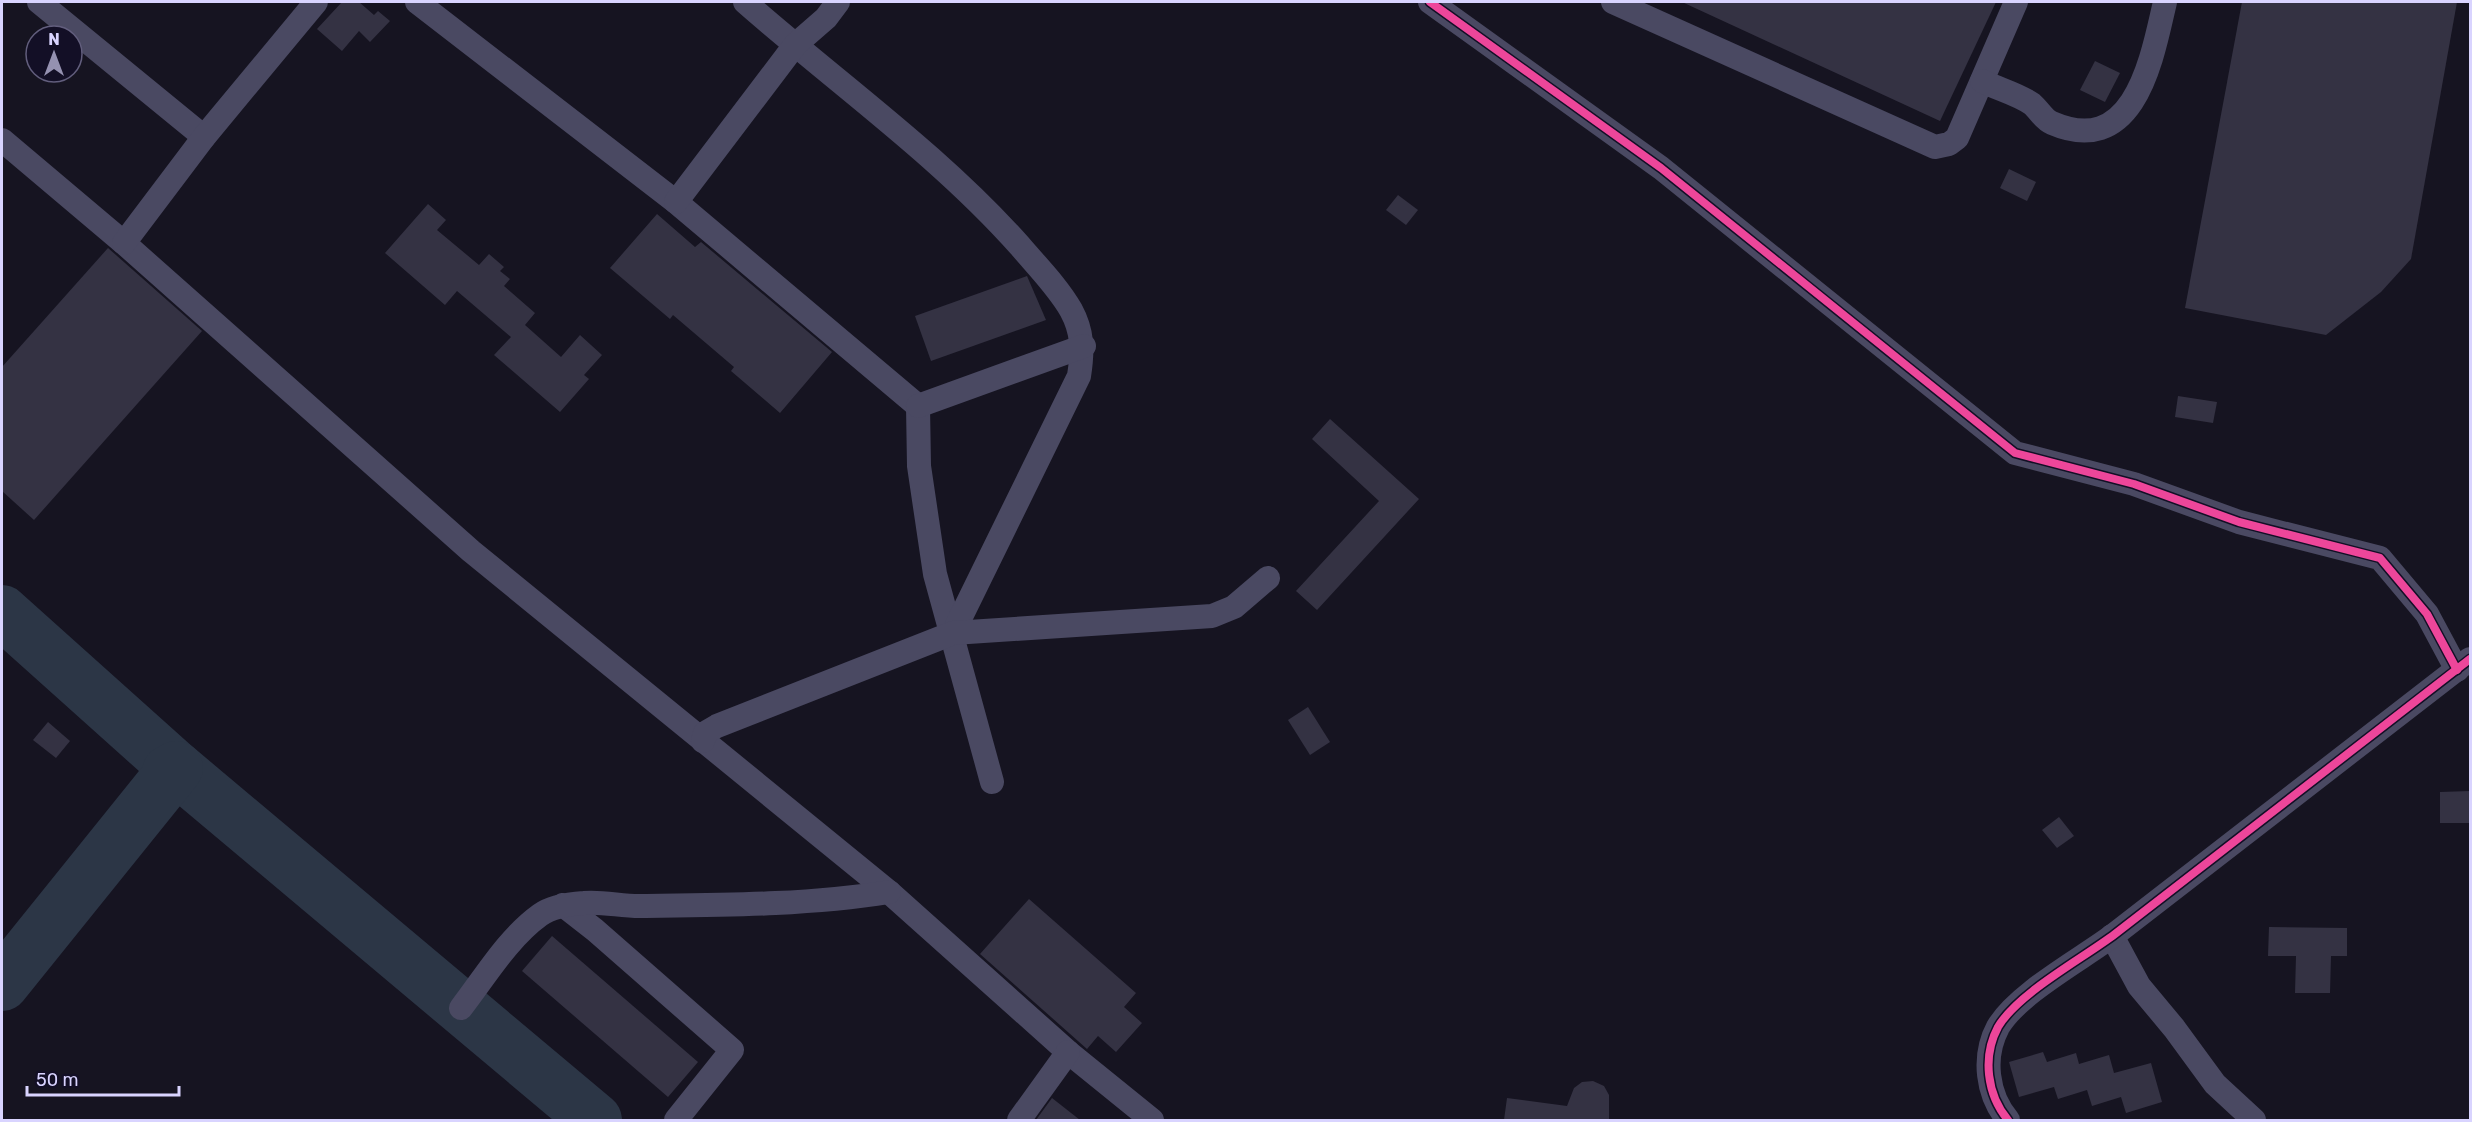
<svg xmlns="http://www.w3.org/2000/svg" width="2472" height="1122" font-family="Rubik,sans-serif">
	<style>
		.lines { fill: none; stroke-linecap: round; stroke-linejoin: round }
		.taxiway { stroke: #2c3646; stroke-width: 54 }
		.building { fill: #343243 }
		.minor { stroke: #4a4962; stroke-width: 24 }
		.cycleway-casing { stroke: #130f26; stroke-width: 11 }
		.cycleway { stroke: #ed469a; stroke-width: 8 }
	</style>
	<rect width="100%" height="100%" fill="#161421"/>
	<g class="lines">
		<g class="taxiway">
			<polyline points="2,612 176,768 595,1120"/>
			<polyline points="2,984 176,768 169,772"/>
		</g>
	</g>
	<g class="building">
		<polygon points="342,2 359,2 374,15 378,11 390,21 370,42 359,31 342,51 317,29"/>
		<polygon points="1682,2 1996,2 1940,121"/>
		<polygon points="2242,2 2457,2 2411,259 2381,292 2326,335 2185,308"/>
		<polygon points="2095,61 2120,73 2105,102 2080,90"/>
		<polygon points="2009,169 2036,182 2027,201 2000,188"/>
		<polygon points="1398,195 1418,210 1406,225 1386,210"/>
		<polygon points="428,204 446,220 437,230 479,265 489,254 504,267 500,271 510,279 504,286 535,313 525,325 561,357 580,335 602,355 584,375 589,379 560,412 494,355 511,337 457,291 445,305 385,253"/>
		<polygon points="657,214 695,247 701,242 832,352 780,413 731,371 734,367 673,315 670,319 610,268"/>
		<polygon points="108,248 202,331 34,520 2,491 2,367"/>
		<polygon points="1027,276 1046,320 931,361 915,316"/>
		<polygon points="2178,396 2217,402 2213,423 2175,417"/>
		<polygon points="1330,419 1419,499 1317,610 1296,591 1379,501 1312,439"/>
		<polygon points="1308,707 1330,742 1310,755 1288,720"/>
		<polygon points="48,722 70,741 56,758 33,740"/>
		<polygon points="2470,791 2470,823 2440,823 2440,792"/>
		<polygon points="2059,817 2074,836 2057,848 2042,830"/>
		<polygon points="1029,899 1136,993 1124,1007 1142,1023 1116,1052 1098,1036 1087,1049 980,954"/>
		<polygon points="2269,927 2347,928 2347,956 2331,956 2330,993 2295,993 2296,956 2268,956"/>
		<polygon points="552,936 698,1062 668,1097 522,971"/>
		<polygon points="2043,1052 2047,1062 2076,1053 2079,1064 2109,1055 2114,1073 2151,1063 2162,1102 2126,1113 2121,1097 2092,1106 2087,1090 2058,1099 2054,1087 2019,1097 2009,1062"/>
		<polygon points="1593,1081 1604,1086 1609,1095 1609,1120 1504,1120 1507,1098 1567,1106 1574,1088 1582,1082"/>
		<polygon points="1052,1098 1080,1120 1036,1120"/>
	</g>
	<g class="lines">
		<g class="minor">
			<polyline points="39,2 204,137"/>
			<polyline points="417,2 676,202 918,406 919,466 935,574 992,782"/>
			<path d="M745 2C837 83 938 154 1020 246 1037 266 1058 287 1071 310 1083 332 1083 351 1079 376L953 633"/>
			<polyline points="1430,2 1661,168 2015,453 2134,484 2239,522 2380,558 2427,614 2457,670"/>
			<polyline points="1613,2 1935,147 1949,144 1957,138 2016,2"/>
			<path d="M1982 81C1998 89 2018 94 2032 104 2039 110 2044 120 2052 123 2135 159 2152 58 2165 2"/>
			<polyline points="2,140 124,243 471,551 889,892 1068,1052 1152,1120"/>
			<polyline points="676,202 795,45 826,18 838,2"/>
			<polyline points="124,243 204,137 316,2"/>
			<polyline points="918,406 1084,346"/>
			<polyline points="703,741 705,733 717,726 953,633 1212,616 1234,607 1268,578"/>
			<polyline points="563,905 595,930 732,1050 676,1120"/>
			<polyline points="2112,936 2139,986 2174,1028 2215,1084 2254,1120"/>
			<path d="M461 1008C485 977 508 938 540 915 552 906 570 904 584 903 603 901 624 907 643 906 725 905 808 905 889 892"/>
			<polyline points="1019,1120 1068,1052"/>
			<path d="M2008 1120C1987 1095 1982 1057 1998 1027 2018 993 2082 959 2115 934 2234 843 2352 751 2470 659"/>
		</g>
		<defs>
			<g id="cycleway">
				<polyline points="1430,2 1661,168 2015,453 2134,484 2239,522 2380,558 2427,614 2457,670"/>
				<path d="M2008 1120C1987 1095 1982 1057 1998 1027 2018 993 2082 959 2115 934 2234 843 2352 751 2470 659"/>
			</g>
		</defs>
		<use href="#cycleway" class="cycleway-casing"/>
		<use href="#cycleway" class="cycleway"/>
	</g>
	<rect width="2472" height="1122" fill="none" stroke="#d9d4ff" stroke-width="6"/>
	<g transform="translate(54 54)"><circle r="28" fill="#130f26" stroke="#625e7d" stroke-width="1.5"/>
	<path d="M0-4.5L10 22L0 15L-10 22Z" fill="#9591b1"/>
	<text y="-9" font-size="16" font-weight="bold" text-anchor="middle" fill="#d9d4ff">N</text>
	</g>
	<path d="M27 1086v9h152v-9" fill="none" stroke="#d9d4ff" stroke-width="3"/>
	<text x="36" y="1086" font-size="18" fill="#d9d4ff" stroke="#130f26" stroke-width="4.5" paint-order="stroke">50 m</text>
</svg>
